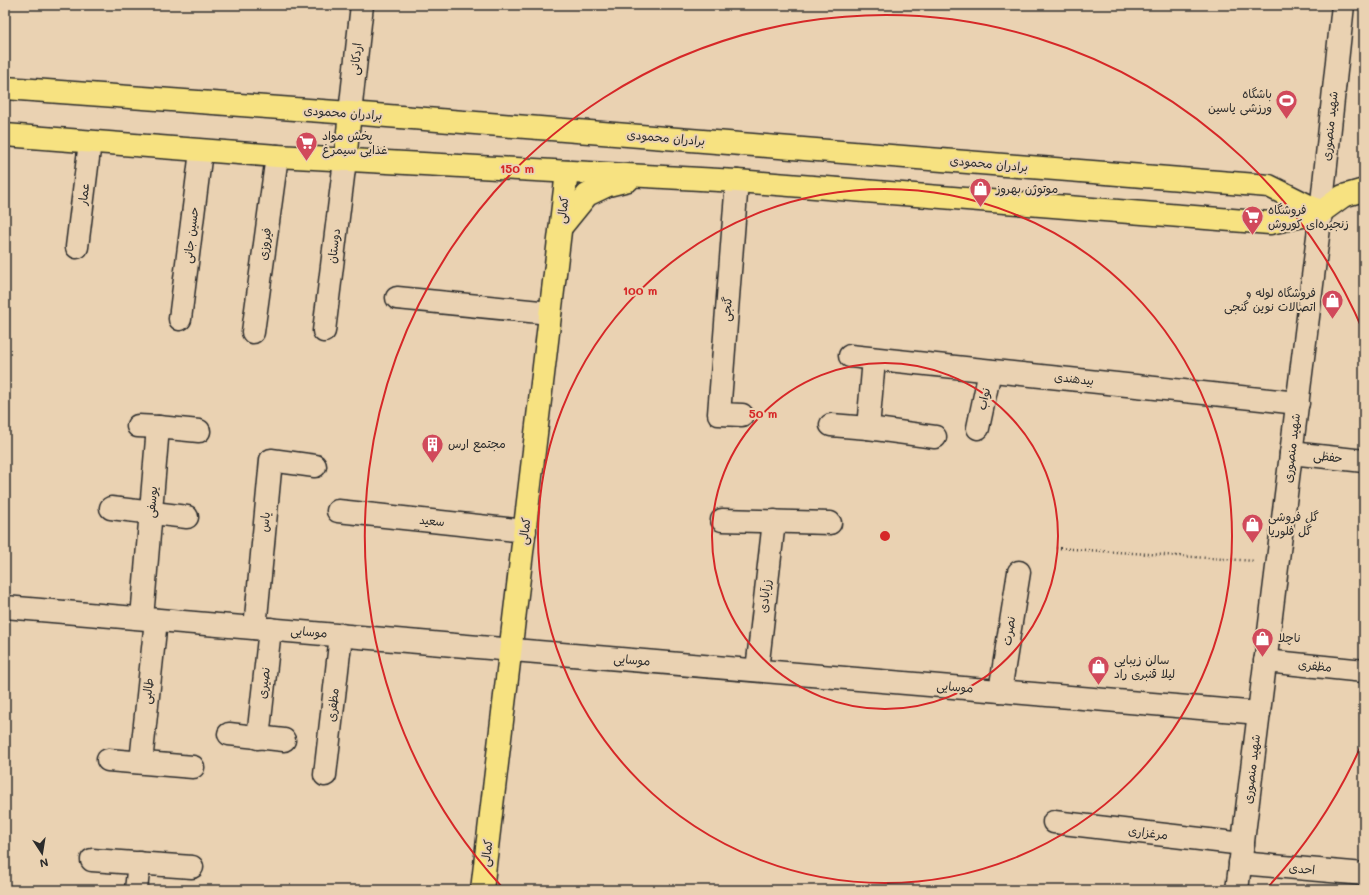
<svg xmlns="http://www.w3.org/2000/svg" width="1369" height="895" font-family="Mali,'Playpen Sans Arabic',sans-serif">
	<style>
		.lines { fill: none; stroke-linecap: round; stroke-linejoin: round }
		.minor-casing { stroke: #2b2b2b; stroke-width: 25 }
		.major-casing { stroke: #2b2b2b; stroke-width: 25 }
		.path { stroke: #2b2b2b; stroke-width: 2.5; stroke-dasharray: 1 3; stroke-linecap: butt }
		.minor { stroke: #ead2b2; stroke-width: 22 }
		.major { stroke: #f7e281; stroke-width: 22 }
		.ring { fill: none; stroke: #d62828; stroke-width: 2 }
		.labels { text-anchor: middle; stroke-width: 4; stroke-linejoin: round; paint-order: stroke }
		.street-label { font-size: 12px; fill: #2b2b2b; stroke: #ead2b2 }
		.poi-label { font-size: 12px; fill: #2b2b2b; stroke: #ead2b2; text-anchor: start }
		.centre { fill: #d62828; stroke: #ead2b2; stroke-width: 2 }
		.ring-label { font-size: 12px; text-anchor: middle; font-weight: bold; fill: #d62828; stroke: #ead2b2; stroke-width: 4; stroke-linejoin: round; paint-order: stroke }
	</style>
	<rect width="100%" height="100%" fill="#ead2b2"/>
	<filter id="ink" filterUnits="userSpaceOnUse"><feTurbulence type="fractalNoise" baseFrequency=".025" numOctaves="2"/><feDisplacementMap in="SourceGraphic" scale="8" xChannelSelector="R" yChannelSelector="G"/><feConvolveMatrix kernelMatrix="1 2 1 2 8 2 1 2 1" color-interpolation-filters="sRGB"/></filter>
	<g filter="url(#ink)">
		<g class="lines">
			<defs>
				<g id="minor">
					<polyline points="350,113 362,5"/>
					<polyline points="737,181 719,414 742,415"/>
					<polyline points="77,247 90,142"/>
					<polyline points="397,298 550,313"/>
					<polyline points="180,319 201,151"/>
					<polyline points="324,331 345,160"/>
					<polyline points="253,332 277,156"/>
					<polyline points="850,356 1298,403"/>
					<polyline points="874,359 868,428 935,437"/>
					<polyline points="831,425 868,428"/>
					<polyline points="138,426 158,427"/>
					<polyline points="978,428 990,371"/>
					<polyline points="1291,453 1364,461"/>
					<polyline points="111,508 187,517"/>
					<polyline points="338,511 525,531"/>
					<polyline points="722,520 830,523"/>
					<polyline points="5,607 1259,713"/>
					<polyline points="142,618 158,427 199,431"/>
					<polyline points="255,628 271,460 315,466"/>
					<polyline points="1265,661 1364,671"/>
					<polyline points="757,670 774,521"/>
					<polyline points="1000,691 1019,572"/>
					<polyline points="229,734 284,740"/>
					<polyline points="258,738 270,629"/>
					<polyline points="108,760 193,767"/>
					<polyline points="141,762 156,620"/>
					<polyline points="325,775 341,635"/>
					<polyline points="1054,822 1243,844"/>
					<polyline points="92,860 192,867"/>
					<polyline points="1240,863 1364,874"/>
					<polyline points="136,890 139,863"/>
					<polyline points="1237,890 1321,212 1343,5"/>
				</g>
				<g id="major">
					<polyline points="5,88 350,113 1269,186 1321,212"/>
					<polyline points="5,135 277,156 737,181 1270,223 1321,212 1343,196 1364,190"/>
					<polyline points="345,160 350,113"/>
					<polyline points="561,227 587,195 608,185 628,180"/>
					<polyline points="482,890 567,172"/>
				</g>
			</defs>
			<use href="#minor" class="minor-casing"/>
			<use href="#major" class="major-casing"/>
			<polyline class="path" points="1056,548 1255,561"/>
			<use href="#minor" class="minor"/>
			<use href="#major" class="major"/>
		</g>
	</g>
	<g class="ring">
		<circle cx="885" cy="536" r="173"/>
		<circle cx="885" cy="536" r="347"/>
		<path d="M1364 739A520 520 0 0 1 1268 887M502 887A520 520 0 1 1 1364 333"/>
	</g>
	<defs>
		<symbol id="stadium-pin" viewBox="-11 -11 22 30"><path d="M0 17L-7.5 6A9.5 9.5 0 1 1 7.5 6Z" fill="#d1495b" stroke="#ead2b2"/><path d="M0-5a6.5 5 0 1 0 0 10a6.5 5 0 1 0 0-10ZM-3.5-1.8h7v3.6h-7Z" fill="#fff"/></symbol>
		<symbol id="supermarket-pin" viewBox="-11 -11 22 30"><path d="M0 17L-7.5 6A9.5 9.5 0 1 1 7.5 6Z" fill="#d1495b" stroke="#ead2b2"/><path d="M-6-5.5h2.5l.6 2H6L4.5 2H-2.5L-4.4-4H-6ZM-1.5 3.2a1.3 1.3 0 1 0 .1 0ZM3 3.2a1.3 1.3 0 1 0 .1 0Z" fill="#fff"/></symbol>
		<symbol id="shop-pin" viewBox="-11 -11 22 30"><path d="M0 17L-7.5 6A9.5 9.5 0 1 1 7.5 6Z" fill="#d1495b" stroke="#ead2b2"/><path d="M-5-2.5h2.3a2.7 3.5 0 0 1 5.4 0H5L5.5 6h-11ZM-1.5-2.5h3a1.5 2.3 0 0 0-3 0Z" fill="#fff"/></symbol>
		<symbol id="building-pin" viewBox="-11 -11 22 30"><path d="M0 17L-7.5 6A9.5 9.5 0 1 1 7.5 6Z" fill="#d1495b" stroke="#ead2b2"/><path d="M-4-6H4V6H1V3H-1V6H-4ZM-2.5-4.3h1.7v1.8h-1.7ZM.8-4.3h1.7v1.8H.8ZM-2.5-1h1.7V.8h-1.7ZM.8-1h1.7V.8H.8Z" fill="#fff"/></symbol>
	</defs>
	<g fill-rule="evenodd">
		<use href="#stadium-pin" x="1274" y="88" width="25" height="34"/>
		<use href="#supermarket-pin" x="294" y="130" width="25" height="34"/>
		<use href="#shop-pin" x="968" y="176" width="25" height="34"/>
		<use href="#supermarket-pin" x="1240" y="204" width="25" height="34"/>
		<use href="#shop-pin" x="1320" y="288" width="25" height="34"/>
		<use href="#building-pin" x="420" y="432" width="25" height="34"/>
		<use href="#shop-pin" x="1240" y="512" width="25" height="34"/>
		<use href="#shop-pin" x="1250" y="626" width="25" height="34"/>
		<use href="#shop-pin" x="1086" y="654" width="25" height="34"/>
	</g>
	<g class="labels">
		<g class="street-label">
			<text transform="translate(356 59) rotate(-84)" y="4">اردکانی</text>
			<text transform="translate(343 113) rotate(4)" y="4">برادران محمودی</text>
			<text transform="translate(1330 126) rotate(-84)" y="4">شهید منصوری</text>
			<text transform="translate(666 138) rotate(5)" y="4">برادران محمودی</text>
			<text transform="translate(989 164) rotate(5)" y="4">برادران محمودی</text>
			<text transform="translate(84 194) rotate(-83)" y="4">عمار</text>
			<text transform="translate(563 210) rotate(-84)" y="4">کمالی</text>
			<text transform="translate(191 235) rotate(-83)" y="4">حسین جانی</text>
			<text transform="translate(265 244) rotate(-82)" y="4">فیروزی</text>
			<text transform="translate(334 246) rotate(-83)" y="4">دوستان</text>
			<text transform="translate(727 309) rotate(-86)" y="4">گنجی</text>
			<text transform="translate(1074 379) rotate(6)" y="4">بیدهندی</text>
			<text transform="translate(984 399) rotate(-78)" y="4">نواب</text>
			<text transform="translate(1292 448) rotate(-83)" y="4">شهید منصوری</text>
			<text transform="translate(1328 457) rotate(6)" y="4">حفظی</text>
			<text transform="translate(152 502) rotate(-85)" y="4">یوسفی</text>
			<text transform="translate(432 521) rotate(6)" y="4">سعید</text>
			<text transform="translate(265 522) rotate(-84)" y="4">یاس</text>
			<text transform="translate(525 531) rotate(-83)" y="4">کمالی</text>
			<text transform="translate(765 596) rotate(-84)" y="4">زرآبادی</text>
			<text transform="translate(1009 631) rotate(-81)" y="4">نصرت</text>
			<text transform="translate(309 632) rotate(5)" y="4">موسایی</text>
			<text transform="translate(632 660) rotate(5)" y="4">موسایی</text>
			<text transform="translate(1315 666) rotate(6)" y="4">مظفری</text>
			<text transform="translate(264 683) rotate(-83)" y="4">نصیری</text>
			<text transform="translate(955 687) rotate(5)" y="4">موسایی</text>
			<text transform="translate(148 691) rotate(-84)" y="4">طالبی</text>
			<text transform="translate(333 705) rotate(-84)" y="4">مظفری</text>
			<text transform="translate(1252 769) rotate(-83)" y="4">شهید منصوری</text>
			<text transform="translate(1148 833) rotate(7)" y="4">مرغزاری</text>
			<text transform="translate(487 853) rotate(-83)" y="4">کمالی</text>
			<text transform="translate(1302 869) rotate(5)" y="4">احدی</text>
		</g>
		<g class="poi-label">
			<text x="1272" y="98" text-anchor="end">باشگاه<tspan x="1272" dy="14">ورزشی یاسین</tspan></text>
			<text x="322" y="140">پخش مواد<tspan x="322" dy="14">غذایی سیمرغ</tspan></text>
			<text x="996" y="193">موتوژن بهروز</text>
			<text x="1268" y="214">فروشگاه<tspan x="1268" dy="14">زنجیره‌ای کوروش</tspan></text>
			<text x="1316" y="297" text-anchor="end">فروشگاه لوله و<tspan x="1316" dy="14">اتصالات نوین گنجی</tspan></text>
			<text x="448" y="448">مجتمع ارس</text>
			<text x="1268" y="521">گل فروشی<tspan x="1268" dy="14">گل فلوریا</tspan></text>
			<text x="1278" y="642">ناچلا</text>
			<text x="1114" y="664">سالن زیبایی<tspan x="1114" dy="14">لیلا قنبری راد</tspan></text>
		</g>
	</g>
	<circle cx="885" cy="536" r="6" class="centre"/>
	<g class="ring-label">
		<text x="517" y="173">150 m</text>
		<text x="640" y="295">100 m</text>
		<text x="763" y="418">50 m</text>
	</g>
	<rect width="1369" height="895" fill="none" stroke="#ead2b2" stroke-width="20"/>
	<rect x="10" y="10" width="1349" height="875" fill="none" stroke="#2b2b2b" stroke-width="1.5" filter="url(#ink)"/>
	<g transform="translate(42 853) rotate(168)" stroke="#ead2b2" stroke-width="3" paint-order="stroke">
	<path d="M0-3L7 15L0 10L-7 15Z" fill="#2b2b2b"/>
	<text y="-6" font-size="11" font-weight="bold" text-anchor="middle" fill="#2b2b2b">N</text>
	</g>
</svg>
